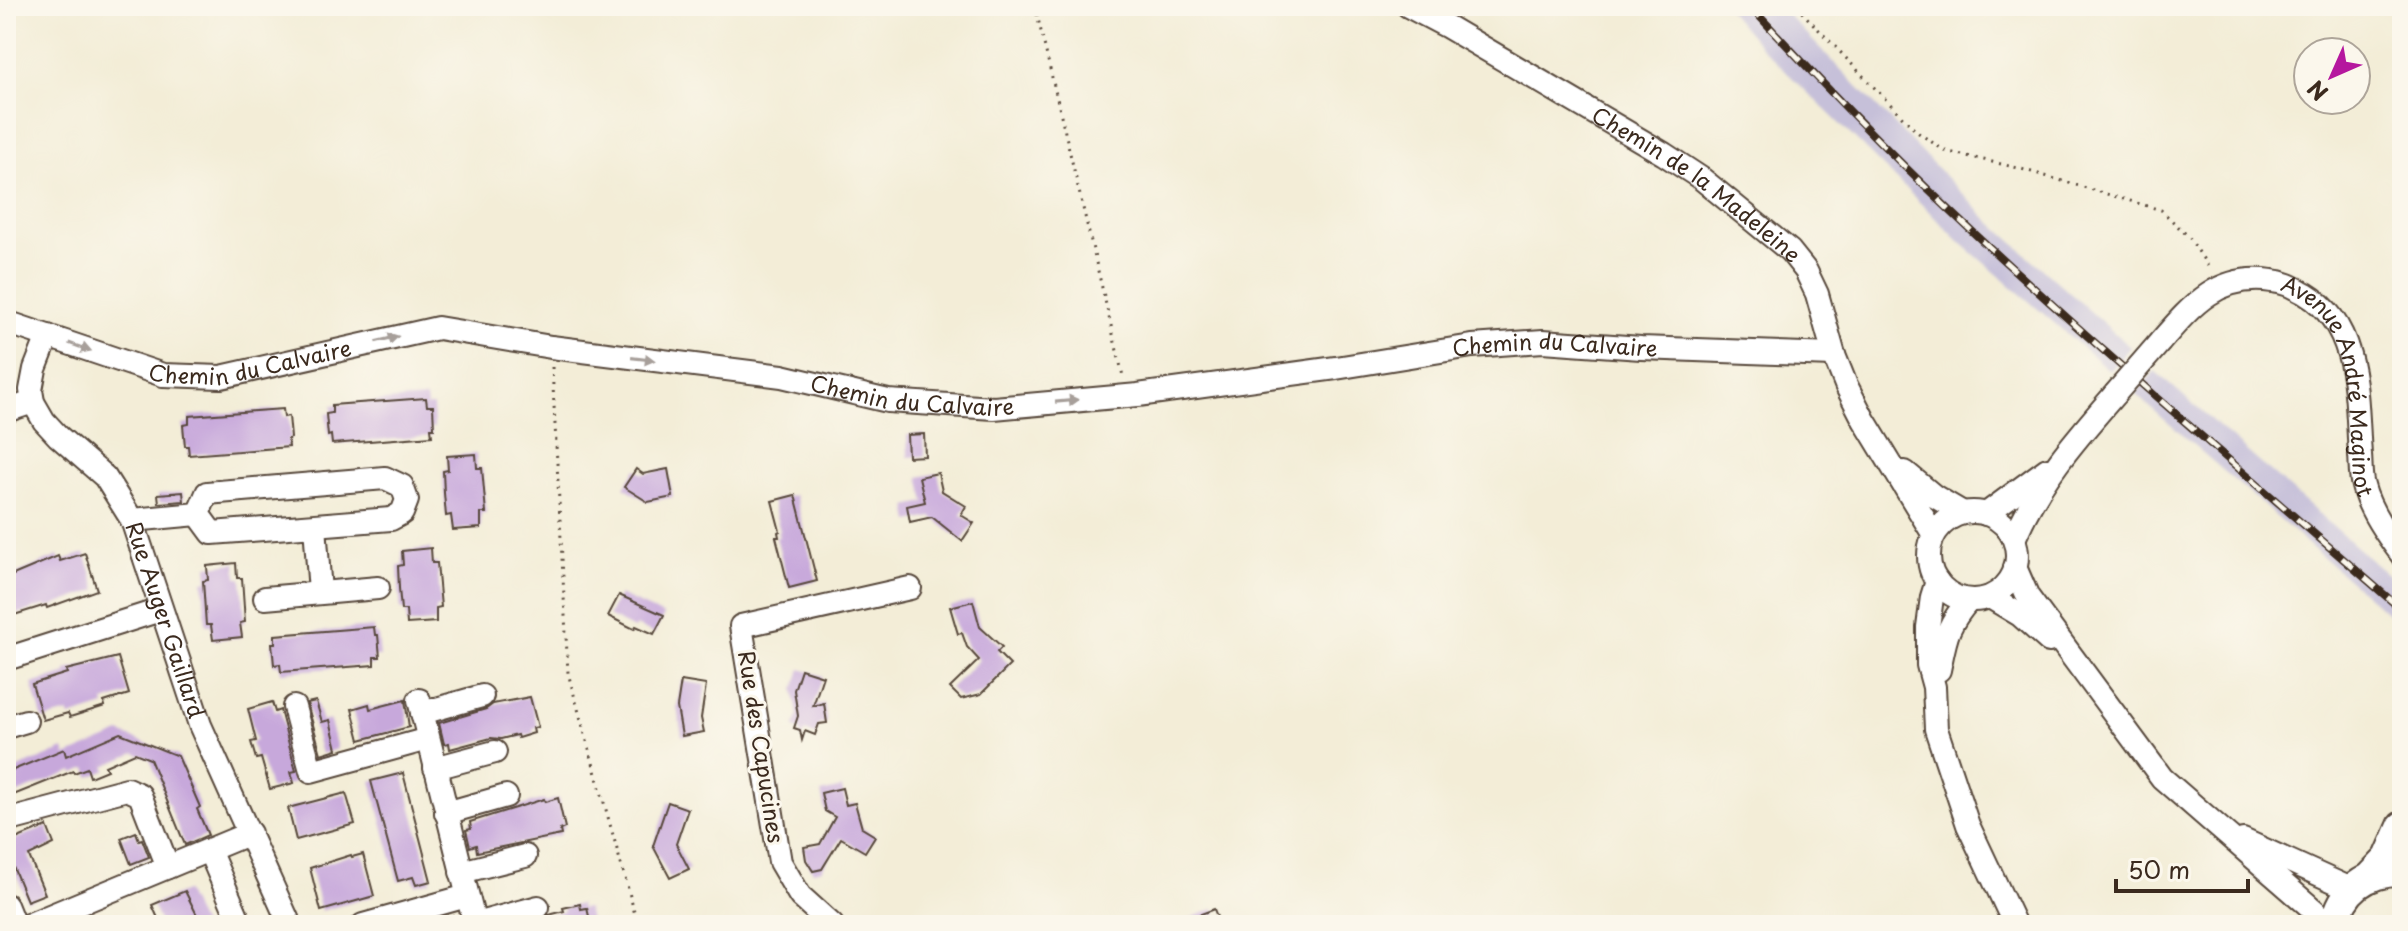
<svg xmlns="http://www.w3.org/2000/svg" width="2408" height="931" font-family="'Playpen Sans',sans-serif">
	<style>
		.industrial { fill: #c6c0d9 }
		.building { fill: #c7a8db }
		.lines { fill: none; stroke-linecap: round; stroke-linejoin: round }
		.minor-casing { stroke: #57473a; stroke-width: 26 }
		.major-casing { stroke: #57473a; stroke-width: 32 }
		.path { stroke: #57473a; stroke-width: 3; stroke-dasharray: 2 6; stroke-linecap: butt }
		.minor { stroke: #fff; stroke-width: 22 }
		.major { stroke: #fff; stroke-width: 28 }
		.rail-casing { stroke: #3b2a1e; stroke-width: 8 }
		.rail { stroke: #fbf7ec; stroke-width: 5; stroke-dasharray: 15; stroke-linecap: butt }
		.minor-bridge-casing { stroke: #57473a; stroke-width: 26; stroke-linecap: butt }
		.minor-bridge { stroke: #fff; stroke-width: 22 }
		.oneway { fill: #a79f9a }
		.labels { text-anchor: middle; stroke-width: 6; stroke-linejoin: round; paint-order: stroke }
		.street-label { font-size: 22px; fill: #3b2a1e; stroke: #fbf7ec }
	</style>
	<rect width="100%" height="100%" fill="#fbf7ec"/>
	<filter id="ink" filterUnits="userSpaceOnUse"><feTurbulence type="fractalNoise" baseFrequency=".0125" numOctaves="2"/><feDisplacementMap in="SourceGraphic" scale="16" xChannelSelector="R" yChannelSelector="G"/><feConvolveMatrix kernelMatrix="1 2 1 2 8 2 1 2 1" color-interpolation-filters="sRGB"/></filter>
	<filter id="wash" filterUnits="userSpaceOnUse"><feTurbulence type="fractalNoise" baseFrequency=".006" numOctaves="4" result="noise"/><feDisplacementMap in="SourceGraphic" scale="32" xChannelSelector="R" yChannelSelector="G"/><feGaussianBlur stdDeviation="1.8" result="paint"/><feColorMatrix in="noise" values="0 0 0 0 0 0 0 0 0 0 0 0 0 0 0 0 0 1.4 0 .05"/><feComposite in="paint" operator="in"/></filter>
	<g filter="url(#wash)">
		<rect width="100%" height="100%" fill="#f3edd7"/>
		<g class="industrial">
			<polygon points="1725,6 1779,6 1984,216 2130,347 2110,371 1961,243 1759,45"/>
			<polygon points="2155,371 2402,587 2402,626 2135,394"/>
		</g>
		<g id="blocks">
			<g class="building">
				<polygon points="426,398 427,406 433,406 434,428 431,428 432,436 332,444 331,435 328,436 326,414 332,413 332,405"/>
				<polygon points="283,409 284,417 289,416 291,438 288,439 289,447 189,455 188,446 185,446 183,425 189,424 189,416"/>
				<polygon points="924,434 925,456 908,457 907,435"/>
				<polygon points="476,454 477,468 482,468 486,513 481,513 481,528 453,530 451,515 446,516 444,493 443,471 448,470 447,456"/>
				<polygon points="636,469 643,474 668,469 673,497 648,502 624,487"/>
				<polygon points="938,473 942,491 966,506 961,515 974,523 962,541 932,517 910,522 907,506 925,502 919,477"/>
				<polygon points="183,492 184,501 159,503 158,494"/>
				<polygon points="795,495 817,581 789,588 776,537 779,537 778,532 780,531 772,501"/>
				<polygon points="431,548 432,563 437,563 441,607 436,608 436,622 407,624 406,610 401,610 399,588 398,566 403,565 402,551"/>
				<polygon points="85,553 97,590 47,608 46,605 11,616 6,600 6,578 58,556 60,561"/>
				<polygon points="236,563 237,578 242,578 245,622 240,623 242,637 213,640 211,625 206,625 203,581 208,580 207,566"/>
				<polygon points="619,595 664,615 654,634 636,626 634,629 608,616"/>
				<polygon points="973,601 980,627 1002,647 997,652 1010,665 981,694 961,699 950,688 979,660 967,647 962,633 958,634 950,607"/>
				<polygon points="374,627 375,635 378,635 380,657 374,657 374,665 281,672 280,664 274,665 272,643 275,643 275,635"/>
				<polygon points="118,657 129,694 104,702 105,706 86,712 70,717 68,713 43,720 32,684 67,673 66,670"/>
				<polygon points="801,669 823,676 813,706 824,703 827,723 819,724 815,735 805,731 802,740 800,730 794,728 798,716 794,690"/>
				<polygon points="681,681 706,685 701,718 704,732 682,736 677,707"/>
				<polygon points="530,697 538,727 533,728 534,733 518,738 517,735 501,739 491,738 450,749 449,743 444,744 439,723 486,709 493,704"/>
				<polygon points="405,700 409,727 360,740 352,709 369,704 370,709"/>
				<polygon points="316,701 322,722 330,720 337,749 321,754 307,703"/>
				<polygon points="272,702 275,712 280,710 296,771 291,772 294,783 270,789 261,758 256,759 251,742 256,741 248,709"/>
				<polygon points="120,733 178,756 200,807 197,809 208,835 185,845 150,759 135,753 105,766 107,770 90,777 87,768 74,773 73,771 6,798 6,773 64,749 66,756"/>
				<polygon points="403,773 431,881 416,885 413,877 398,881 371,781"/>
				<polygon points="842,788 846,805 855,803 862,828 875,836 865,852 841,838 822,869 813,871 806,860 804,847 820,844 835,817 825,811 821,793"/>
				<polygon points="346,793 355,824 296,840 288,808"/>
				<polygon points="558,798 565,828 560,830 561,835 477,852 476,845 470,847 466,830 471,829 470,822 544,799 545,802"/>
				<polygon points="668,802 688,809 676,844 689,869 670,878 653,846"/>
				<polygon points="47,826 54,844 29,856 45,894 27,901 11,862 6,864 6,843"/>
				<polygon points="136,832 139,840 142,839 149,857 131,864 121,838"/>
				<polygon points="363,854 374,896 321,911 310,868 351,855 352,857"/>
				<polygon points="185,891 202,925 161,925 152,905"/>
				<polygon points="580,904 581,909 587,908 591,925 531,925 549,915 564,911 563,908"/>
				<polygon points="1214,909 1220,925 1176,925 1175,924"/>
			</g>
		</g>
	</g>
	<g filter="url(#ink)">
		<use href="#blocks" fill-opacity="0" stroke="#57473a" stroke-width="2"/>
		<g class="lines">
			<defs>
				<g id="minor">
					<path id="s1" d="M1408 6 1448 27 1664 154 1702 179 1790 251 1806 271 1817 294 1834 355 1846 385 1864 420 1934 535"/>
					<path id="s2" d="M6 322 163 375 221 377 438 328 551 347 782 376 888 401 994 408 1138 395 1336 368 1472 346 1543 341 1641 348 1834 355"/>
					<path id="s3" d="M48 336 35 369 31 390 33 402 44 421 58 436 105 477 132 520 200 725 290 925"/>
					<path id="s4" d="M2160 342C2192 305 2219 273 2272 281 2286 282 2295 288 2306 294 2360 326 2356 399 2360 455 2361 465 2360 476 2363 486 2369 510 2387 535 2402 555"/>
					<polyline points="6,411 33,402"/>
					<polyline points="1905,472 1934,496 1963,513"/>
					<polygon points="385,478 402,486 407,500 402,513 391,519 212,533 198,514 207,493"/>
					<circle cx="1973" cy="556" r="44"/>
					<polyline points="1986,514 2047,469"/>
					<polyline points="132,520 198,514"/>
					<polyline points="315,526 320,592"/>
					<path d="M2014 539C2038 482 2075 440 2115 394"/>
					<polyline points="2015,567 2028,597 2162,778 2331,925"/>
					<polyline points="1937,581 1932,597 1928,627 1928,665 1934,687 1936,729 1968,825 2015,925"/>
					<polyline points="1990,597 2020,615 2049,641"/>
					<polyline points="265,598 378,588"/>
					<polyline points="6,659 160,610"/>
					<path d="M1939 670C1946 636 1946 627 1969 600"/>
					<polyline points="419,700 475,925"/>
					<polyline points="294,707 311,771 428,739"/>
					<polyline points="422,713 482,696"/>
					<polyline points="6,727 26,721"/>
					<polyline points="435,768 495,752"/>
					<polyline points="446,813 506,796"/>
					<polyline points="6,821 127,789 140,795 168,867"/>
					<polyline points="2243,840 2351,889"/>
					<polyline points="209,850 241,925"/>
					<polyline points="461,872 525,856"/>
					<polyline points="6,905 14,925"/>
					<polyline points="475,924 538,907"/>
					<polyline points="28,925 250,833"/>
					<polyline points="363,925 467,896"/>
					<polyline points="832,925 800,896 780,862 741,626 910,588"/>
				</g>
				<g id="major">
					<polyline points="2371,876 2388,858 2402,826"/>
					<path d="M2335 925C2341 890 2367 871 2402 872"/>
				</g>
			</defs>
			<use href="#minor" class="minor-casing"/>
			<use href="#major" class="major-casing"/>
			<g class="path">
				<polyline points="1035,6 1123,376"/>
				<polyline points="1796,6 1917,132 1945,151 2018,168 2161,210 2189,237 2211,271"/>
				<polyline points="552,367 568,673 638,925"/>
			</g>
			<use href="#minor" class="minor"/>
			<use href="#major" class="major"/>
			<defs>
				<path id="rail" d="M1750 6C1822 84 1897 162 1975 234 2114 363 2259 485 2402 610"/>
			</defs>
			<use href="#rail" class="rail-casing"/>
			<use href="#rail" class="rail"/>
			<defs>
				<polyline id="minor-bridge" points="2115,394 2160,342"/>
			</defs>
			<use href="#minor-bridge" class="minor-bridge-casing"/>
			<use href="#minor-bridge" class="minor-bridge"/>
		</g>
		<defs><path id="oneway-solid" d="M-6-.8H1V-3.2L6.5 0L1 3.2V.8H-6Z" transform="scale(2)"/></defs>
		<g class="oneway">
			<use href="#oneway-solid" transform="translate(387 339) rotate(-13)"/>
			<use href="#oneway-solid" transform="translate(80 347) rotate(19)"/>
			<use href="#oneway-solid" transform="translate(643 359) rotate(7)"/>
			<use href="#oneway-solid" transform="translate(1067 401) rotate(-5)"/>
		</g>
	</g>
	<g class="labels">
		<g class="street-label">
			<text dy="8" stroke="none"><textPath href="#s1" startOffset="340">Chemin de la Madeleine</textPath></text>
			<text dy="8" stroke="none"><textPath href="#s2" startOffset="1574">Chemin du Calvaire</textPath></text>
			<text dy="8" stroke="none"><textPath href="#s2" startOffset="254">Chemin du Calvaire</textPath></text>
			<text dy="8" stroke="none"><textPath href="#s2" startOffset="926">Chemin du Calvaire</textPath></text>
			<text dy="8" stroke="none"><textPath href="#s4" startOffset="268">Avenue André Maginot</textPath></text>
			<text dy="8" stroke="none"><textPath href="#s3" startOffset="330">Rue Auger Gaillard</textPath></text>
			<text transform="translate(761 747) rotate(81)" y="8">Rue des Capucines</text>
		</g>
	</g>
	<rect width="2408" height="931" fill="none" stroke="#fbf7ec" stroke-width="32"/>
	<g transform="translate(2332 76) rotate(225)"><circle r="38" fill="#fbf7ec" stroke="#aea59a" stroke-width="2"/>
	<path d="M0-6L14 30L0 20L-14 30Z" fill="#b5179e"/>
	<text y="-12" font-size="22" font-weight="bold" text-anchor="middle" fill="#3b2a1e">N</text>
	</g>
	<path d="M2116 879v12h132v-12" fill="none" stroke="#3b2a1e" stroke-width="4"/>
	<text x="2128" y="879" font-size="24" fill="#3b2a1e" stroke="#fbf7ec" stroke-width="6" paint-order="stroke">50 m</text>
</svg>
